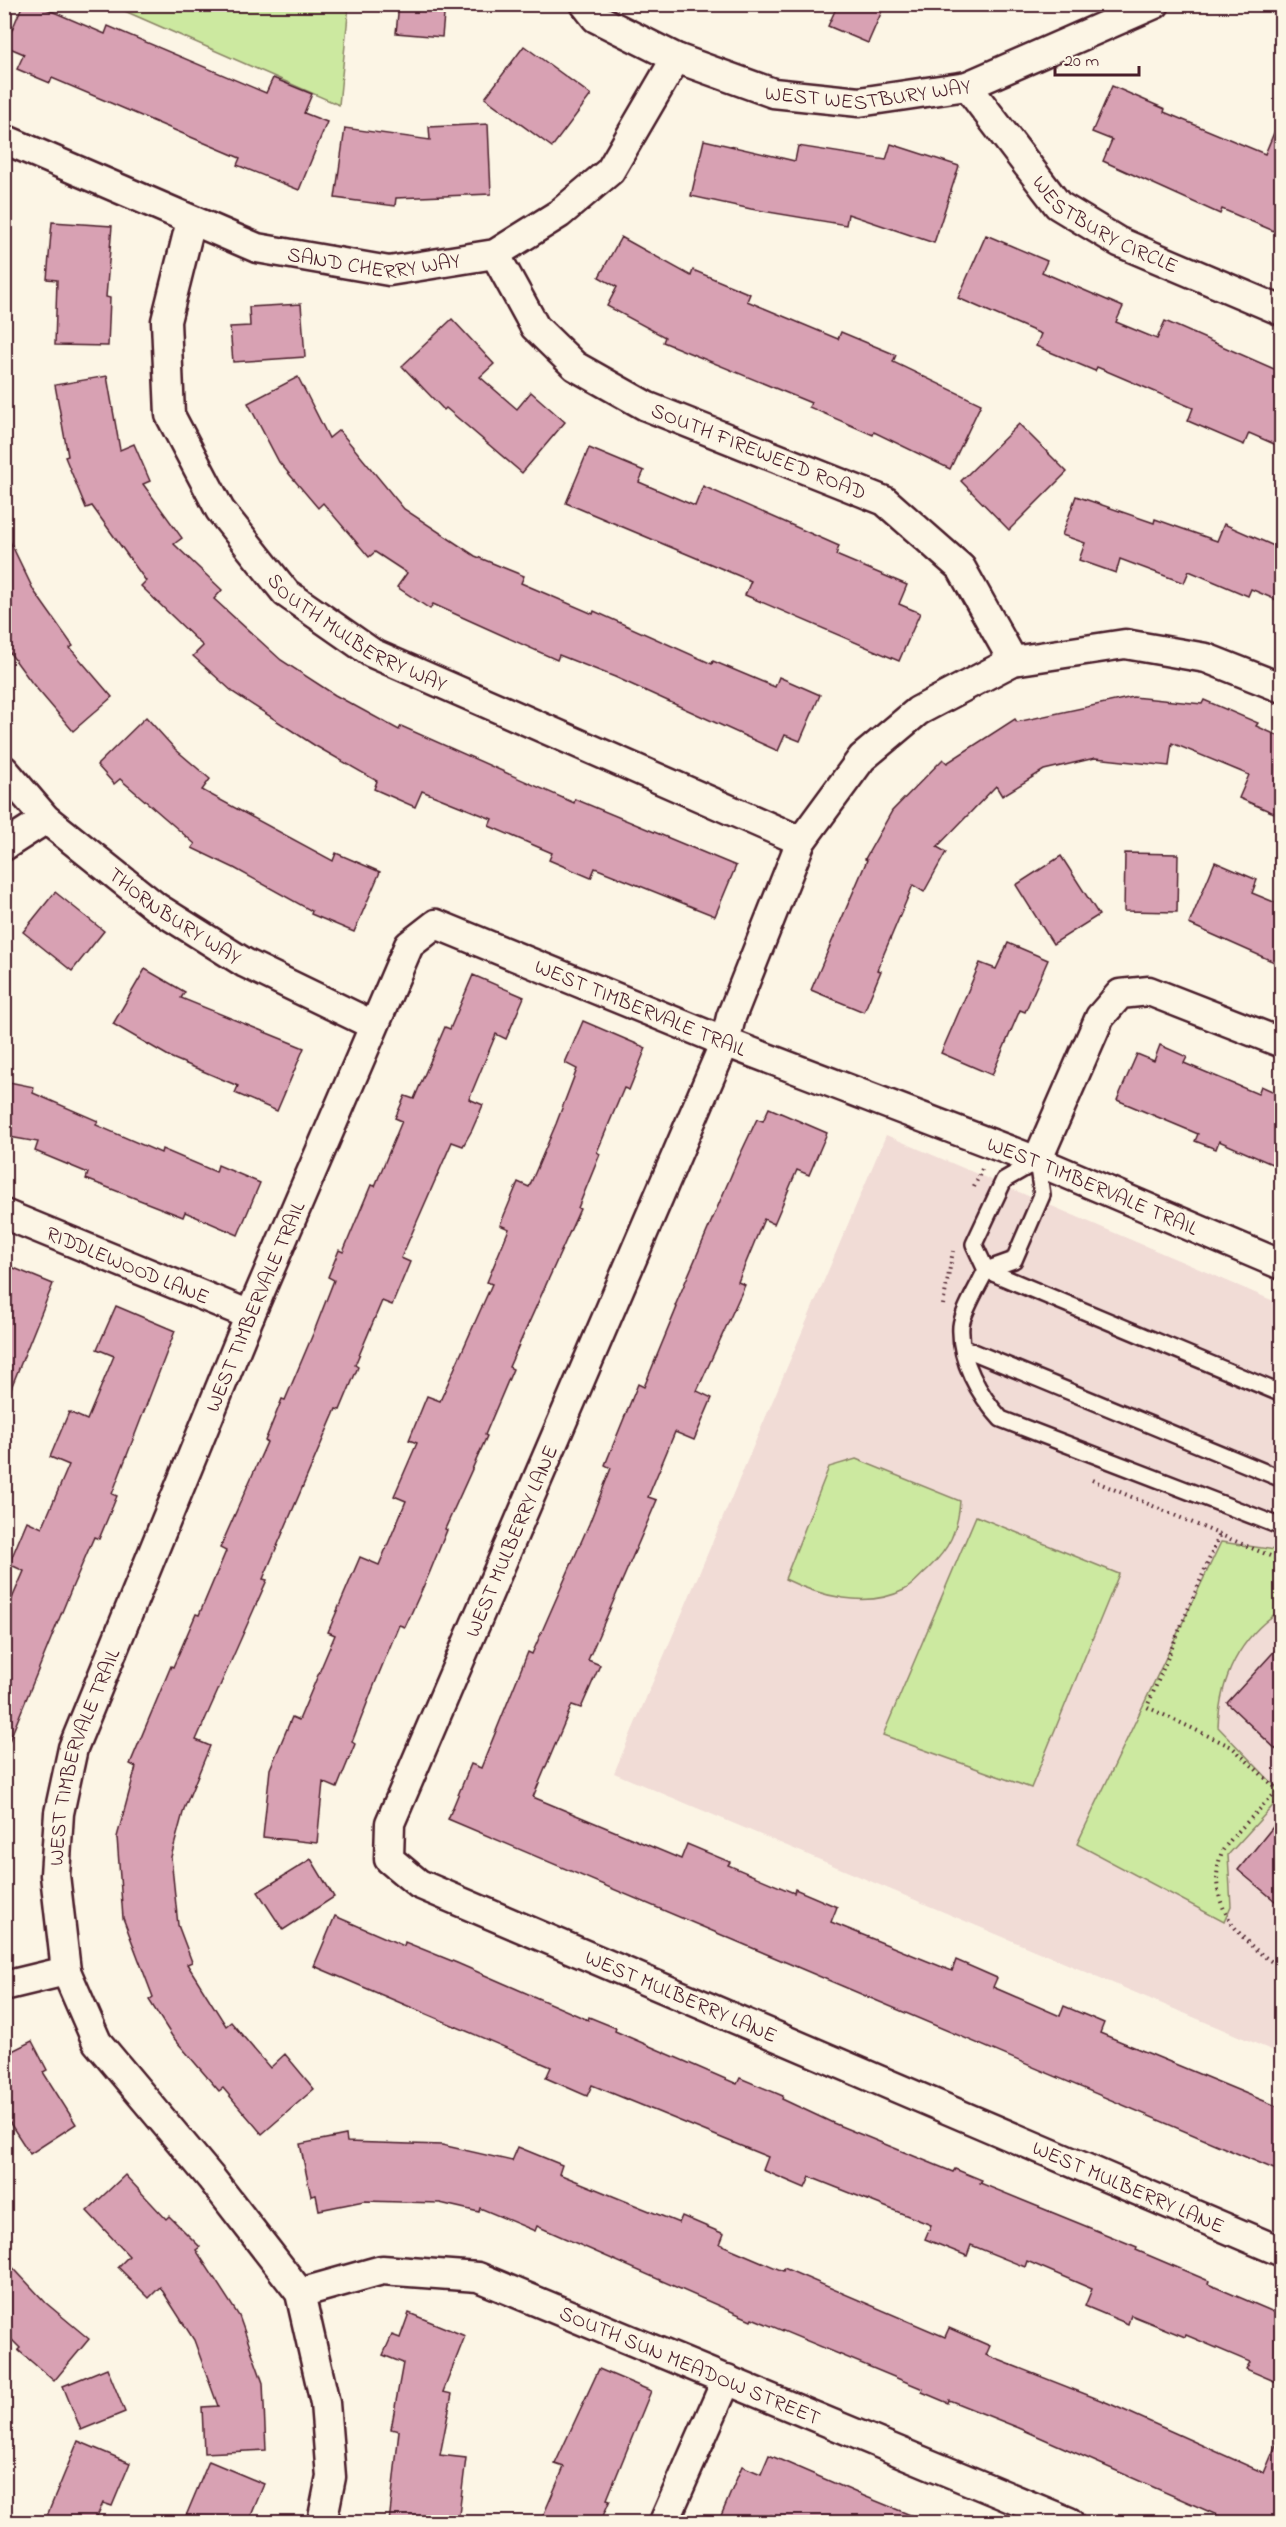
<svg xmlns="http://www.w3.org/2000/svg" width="1286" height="2527" font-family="'Indie Flower',sans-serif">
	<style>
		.built { fill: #f1dcd6 }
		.green { fill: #cce9a0; stroke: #8b8466; stroke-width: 1.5 }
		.building { fill: #d8a1b3; stroke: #4a1f2b; stroke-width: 1.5 }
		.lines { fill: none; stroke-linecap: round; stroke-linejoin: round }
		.service-casing { stroke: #4a1f2b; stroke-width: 20 }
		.minor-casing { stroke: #4a1f2b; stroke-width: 33 }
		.path { stroke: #4a1f2b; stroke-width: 4; stroke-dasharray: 1.5 4.5; stroke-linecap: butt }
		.service { stroke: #fcf5e5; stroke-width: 15 }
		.minor { stroke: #fcf5e5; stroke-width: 28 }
		.labels { text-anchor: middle; stroke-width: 4.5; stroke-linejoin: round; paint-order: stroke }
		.street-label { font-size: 21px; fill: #4a1f2b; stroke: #fcf5e5 }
	</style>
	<rect width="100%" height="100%" fill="#fcf5e5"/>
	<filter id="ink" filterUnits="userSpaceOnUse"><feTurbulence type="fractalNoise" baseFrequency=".0167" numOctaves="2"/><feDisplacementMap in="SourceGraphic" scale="12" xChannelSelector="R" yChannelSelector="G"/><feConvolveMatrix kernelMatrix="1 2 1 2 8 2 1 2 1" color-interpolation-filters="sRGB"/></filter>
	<g filter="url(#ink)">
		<polygon class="built" points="886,1135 1281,1304 1281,2054 614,1773"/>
		<g class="green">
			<polygon points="111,5 349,5 339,105"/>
			<path d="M856 1459 960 1501C958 1531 949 1549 928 1569 921 1575 912 1586 904 1590 867 1609 819 1596 785 1579L829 1467Z"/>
			<polygon points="976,1516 1119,1574 1031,1788 883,1735"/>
			<path d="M1221 1542 1282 1551 1281 1610C1240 1637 1220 1678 1218 1727L1282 1793 1281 1797 1228 1855 1231 1906 1224 1922 1077 1844Z"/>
		</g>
		<g class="building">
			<polygon points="23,4 35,4 105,34 108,26 266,93 273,78 312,94 304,113 327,122 299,190 237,165 240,158 52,78 50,83 17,69 24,54 5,46"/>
			<polygon points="399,4 445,4 442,37 396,33"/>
			<polygon points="838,4 885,4 868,43 828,26"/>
			<polygon points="524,46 591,95 552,147 485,98"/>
			<polygon points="1112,86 1165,109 1164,112 1265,154 1281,116 1281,234 1222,209 1220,214 1103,161 1112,140 1092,132"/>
			<polygon points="488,124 491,194 396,198 395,206 335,198 345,128 430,140 429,127"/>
			<polygon points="704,140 795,161 798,146 886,160 891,144 959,166 934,243 848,214 846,225 751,209 691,196"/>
			<polygon points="52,222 112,226 106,297 110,298 108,346 55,345 57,280 47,279"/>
			<polygon points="986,235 1047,261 1042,272 1123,307 1116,322 1157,339 1165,321 1281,372 1281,447 1249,433 1244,445 1188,421 1193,408 1097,367 1095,371 1036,346 1041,334 958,298"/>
			<polygon points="621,237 691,276 693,270 750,294 747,301 838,339 841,332 896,355 893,362 981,404 950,469 874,432 873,435 809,407 811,403 663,342 665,337 607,306 617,287 599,277"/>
			<polygon points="301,304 305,357 233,362 230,327 250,326 249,307"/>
			<polygon points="452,319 494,364 480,377 517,409 531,392 565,422 522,473 446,408 444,410 402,366"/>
			<polygon points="107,376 120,450 134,444 150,481 143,484 182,538 174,544 222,590 214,599 281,660 335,695 399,730 401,726 574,803 575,799 736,866 715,916 595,868 591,878 549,860 552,853 489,826 492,819 422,791 415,807 374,789 377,781 314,745 234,693 193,656 203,646 141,586 146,581 92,506 86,508 65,457 68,456 55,385"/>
			<polygon points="298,377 329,438 339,430 404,509 475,556 524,576 521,583 593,614 594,611 712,664 713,661 775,687 779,677 820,695 800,741 785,735 778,751 615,677 559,655 557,660 433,604 430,609 397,587 407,573 375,552 369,557 323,503 318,508 279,462 248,403"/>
			<polygon points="1019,424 1067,472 1009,530 961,481"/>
			<polygon points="589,448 644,471 639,482 695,506 703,486 839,546 836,555 907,585 899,604 920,613 899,661 745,595 751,581 566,503"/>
			<polygon points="1076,496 1154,523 1155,519 1217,541 1224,524 1281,549 1281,602 1251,589 1248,596 1189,571 1184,583 1120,559 1116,573 1079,560 1085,543 1062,535"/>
			<polygon points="4,529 34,591 73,646 70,648 112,697 73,731 32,683 4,645"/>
			<polygon points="1133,697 1202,704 1204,700 1258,723 1256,726 1281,737 1281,816 1239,798 1249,775 1172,743 1169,766 1095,758 1044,770 1002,796 996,786 937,847 946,852 924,892 913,885 877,970 881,971 864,1012 811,990 867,860 865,859 892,811 943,759 947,763 1015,719 1017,722"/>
			<polygon points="146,717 175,749 210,779 202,790 333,861 336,853 380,872 354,932 311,914 312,911 234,868 192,848 195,844 120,779 114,784 97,765"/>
			<polygon points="1125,853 1178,854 1177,912 1124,911"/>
			<polygon points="1061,856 1099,915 1053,944 1016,885"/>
			<polygon points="1215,862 1257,880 1252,893 1281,905 1281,965 1189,924"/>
			<polygon points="55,892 104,931 72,971 23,932"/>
			<polygon points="1008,943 1048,960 1025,1012 1020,1010 992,1075 941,1053 980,963 996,969"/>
			<polygon points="145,969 185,992 181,998 304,1048 277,1111 235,1093 238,1086 172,1058 113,1024"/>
			<polygon points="473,975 524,997 506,1039 496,1034 469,1099 483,1105 472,1130 463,1146 452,1142 401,1258 410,1262 392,1305 382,1301 355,1365 358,1367 340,1410 336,1409 263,1579 267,1580 196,1740 210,1746 184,1809 171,1857 178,1925 192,1962 187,1964 226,2026 231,2022 270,2068 285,2054 314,2089 262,2134 223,2088 219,2091 172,2036 149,2000 153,1997 123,1918 117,1837 136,1767 130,1764 171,1666 173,1667 196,1614 199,1615 226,1551 220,1548 267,1442 265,1441 282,1399 285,1400 313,1334 334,1280 328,1277 339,1250 343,1252 371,1185 375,1186 402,1121 395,1118 405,1096 414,1099 445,1027 450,1029"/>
			<polygon points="583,1021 646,1048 629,1090 624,1088 597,1152 600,1154 578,1208 580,1209 509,1367 513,1369 485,1435 487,1436 445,1529 447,1530 429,1574 405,1627 399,1625 373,1688 352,1742 355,1744 337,1788 323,1782 317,1843 263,1837 270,1769 292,1717 299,1720 335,1635 328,1632 360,1557 379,1565 406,1501 394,1496 417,1443 409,1440 427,1396 440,1401 492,1284 487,1282 509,1229 500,1225 518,1182 529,1187 556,1124 577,1069 565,1063"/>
			<polygon points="1160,1045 1187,1057 1184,1063 1258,1094 1261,1086 1281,1095 1281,1168 1219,1141 1216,1149 1195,1141 1198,1134 1117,1100 1137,1054 1154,1061"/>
			<polygon points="4,1081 34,1087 33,1093 98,1121 96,1125 161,1153 162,1149 216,1172 218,1165 260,1183 238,1235 185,1212 183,1217 86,1179 88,1173 35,1151 38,1142 4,1136"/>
			<polygon points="769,1108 827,1133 809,1175 797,1170 774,1224 764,1219 738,1282 745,1285 697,1391 712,1398 694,1440 675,1432 648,1497 657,1500 588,1660 600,1665 581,1708 572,1705 533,1797 681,1859 687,1844 730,1862 728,1865 794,1893 795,1889 837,1907 831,1922 952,1971 956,1960 997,1978 993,1987 1060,2016 1064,2006 1104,2023 1100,2033 1281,2108 1281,2172 448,1819 471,1764 481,1768 528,1652 532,1654 589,1524 611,1468 605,1465 638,1384 644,1387 677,1307 675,1306 739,1157 757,1119 763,1121"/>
			<polygon points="4,1264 53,1284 5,1403 4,1403"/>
			<polygon points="116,1306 175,1331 112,1494 117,1496 99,1539 94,1537 71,1590 5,1751 4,1617 24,1571 9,1564 27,1521 42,1528 69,1465 50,1457 69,1412 87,1420 114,1356 97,1349"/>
			<polygon points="1281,1644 1281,1754 1227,1703"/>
			<polygon points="1281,1817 1281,1906 1238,1870"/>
			<polygon points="311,1859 334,1897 283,1930 258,1892"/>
			<polygon points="335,1916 404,1946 405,1942 457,1963 588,2020 589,2017 616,2028 615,2031 737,2084 740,2078 783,2096 782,2099 833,2123 953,2172 955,2169 982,2180 980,2183 1137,2247 1136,2250 1209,2281 1208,2284 1281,2315 1281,2384 1246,2369 1250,2362 1186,2335 1185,2337 1131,2315 1128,2324 1085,2306 1092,2289 1027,2261 1025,2267 971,2245 967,2256 925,2239 931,2225 810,2177 805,2188 763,2170 768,2157 592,2085 587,2096 546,2078 551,2067 314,1966"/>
			<polygon points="32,2041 47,2070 43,2072 76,2124 30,2154 4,2114 4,2055"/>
			<polygon points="346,2135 347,2142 442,2145 512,2161 518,2147 562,2165 559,2174 679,2223 682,2216 724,2234 720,2244 783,2271 784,2268 945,2337 949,2328 990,2346 986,2355 1108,2403 1264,2473 1281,2433 1281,2523 1235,2523 1019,2428 949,2400 948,2403 922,2392 923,2389 752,2318 751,2320 537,2226 535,2231 480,2208 479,2212 440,2203 364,2201 319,2210 316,2195 311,2196 300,2144"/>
			<polygon points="125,2175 166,2219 169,2216 200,2247 196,2250 239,2316 263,2383 266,2450 204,2453 202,2407 218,2406 194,2340 160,2287 149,2298 118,2267 129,2256 87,2211"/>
			<polygon points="4,2258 46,2303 89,2339 54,2381 18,2350 20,2348 4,2332"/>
			<polygon points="409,2313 465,2336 443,2392 452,2394 440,2455 466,2458 458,2523 389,2523 399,2431 391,2429 403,2363 383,2355 392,2335 400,2338"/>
			<polygon points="107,2368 125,2412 81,2430 63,2386"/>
			<polygon points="599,2369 651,2391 607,2499 610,2500 600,2523 540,2523 564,2467 555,2464"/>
			<polygon points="78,2441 130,2463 112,2506 103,2503 94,2523 44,2523"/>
			<polygon points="769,2455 864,2496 930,2523 788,2523 771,2515 768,2523 718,2523 742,2466 761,2474"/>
			<polygon points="209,2461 264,2484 248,2523 183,2523"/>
		</g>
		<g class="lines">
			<defs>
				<g id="service">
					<polyline points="964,1348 1282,1479"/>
					<path d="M1282 1394 986 1270 974 1244 1004 1180 1037 1161 1042 1195 1014 1260 986 1270C980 1283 962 1313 961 1326 959 1360 979 1395 1001 1419L1282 1527"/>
				</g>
				<g id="minor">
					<path id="s1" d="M585 4 596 18 676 58 773 93 859 102 967 86 1155 4"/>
					<path id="s2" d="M967 86 1058 205 1119 242 1282 311"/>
					<path id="s3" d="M4 139 257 248 389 271 495 254 559 214 610 171 676 58"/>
					<path id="s4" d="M191 221 166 321 170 415 220 510 286 593 372 653 801 841"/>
					<path id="s5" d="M495 254 535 327 575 366 646 406 885 501 961 568 1013 661"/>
					<path id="s6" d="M1282 688 1206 658 1125 644 1013 661 918 711 862 758 801 841 731 1017 725 1042 390 1823 389 1859 419 1884 1282 2252"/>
					<path id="s7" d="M4 770 46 819 156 907 245 963 373 1025"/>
					<polyline points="4,846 46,819"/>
					<polyline points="1037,1161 1100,1017 1120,994 1149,991 1282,1043"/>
					<path id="s8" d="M4 1214 250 1315"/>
					<polyline points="4,1986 66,1971"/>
					<path id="s9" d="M300 2293 382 2270 478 2277 1069 2522"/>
					<path id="s10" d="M322 2522 331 2477 325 2403 300 2293 211 2178 97 2042 66 1971 55 1875 59 1813 73 1748 250 1315 409 945 436 924 725 1042 1037 1161 1282 1265"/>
					<polyline points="664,2522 727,2379"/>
				</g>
			</defs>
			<use href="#service" class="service-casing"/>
			<use href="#minor" class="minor-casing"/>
			<g class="path">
				<polyline points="974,1187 982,1169"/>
				<polyline points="943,1305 953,1251"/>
				<polyline points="1092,1480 1282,1561"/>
				<polyline points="1219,1536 1147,1707 1232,1747 1278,1790"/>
				<path d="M1282 1790H1278C1266 1804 1228 1839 1222 1852 1203 1902 1242 1945 1282 1968"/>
			</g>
			<use href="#service" class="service"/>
			<use href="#minor" class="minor"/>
		</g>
	</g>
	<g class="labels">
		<g class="street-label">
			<text dy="7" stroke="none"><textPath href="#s1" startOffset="306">WEST WESTBURY WAY</textPath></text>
			<text dy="7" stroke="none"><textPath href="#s2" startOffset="200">WESTBURY CIRCLE</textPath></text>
			<text dy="7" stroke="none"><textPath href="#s3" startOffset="394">SAND CHERRY WAY</textPath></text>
			<text dy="7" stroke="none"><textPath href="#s5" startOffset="342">SOUTH FIREWEED ROAD</textPath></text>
			<text dy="7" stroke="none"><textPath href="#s4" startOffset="492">SOUTH MULBERRY WAY</textPath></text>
			<text dy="7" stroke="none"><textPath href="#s7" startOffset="226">THORNBURY WAY</textPath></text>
			<text dy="7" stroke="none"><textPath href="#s10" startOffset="1984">WEST TIMBERVALE TRAIL</textPath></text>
			<text dy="7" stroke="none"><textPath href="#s10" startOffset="2470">WEST TIMBERVALE TRAIL</textPath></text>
			<text dy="7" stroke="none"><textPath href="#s8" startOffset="134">RIDDLEWOOD LANE</textPath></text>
			<text dy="7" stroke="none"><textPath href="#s10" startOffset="1336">WEST TIMBERVALE TRAIL</textPath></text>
			<text transform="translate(511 1541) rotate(-67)" y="7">WEST MULBERRY LANE</text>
			<text dy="7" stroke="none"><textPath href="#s10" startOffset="852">WEST TIMBERVALE TRAIL</textPath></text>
			<text dy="7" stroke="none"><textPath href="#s6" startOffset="1986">WEST MULBERRY LANE</textPath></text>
			<text dy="7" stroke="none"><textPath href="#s6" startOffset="2472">WEST MULBERRY LANE</textPath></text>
			<text dy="7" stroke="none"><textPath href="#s9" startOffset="411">SOUTH SUN MEADOW STREET</textPath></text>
		</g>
	</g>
	<rect width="1286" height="2527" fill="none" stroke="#fcf5e5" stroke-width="24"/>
	<rect x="12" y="12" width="1262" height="2503" fill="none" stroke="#4a1f2b" stroke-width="2" filter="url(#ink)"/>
	<path d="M1055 66v9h84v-9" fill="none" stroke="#4a1f2b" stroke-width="3"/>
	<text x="1064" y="66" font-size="18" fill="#4a1f2b" stroke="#fcf5e5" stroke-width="4.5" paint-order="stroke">20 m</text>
</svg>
